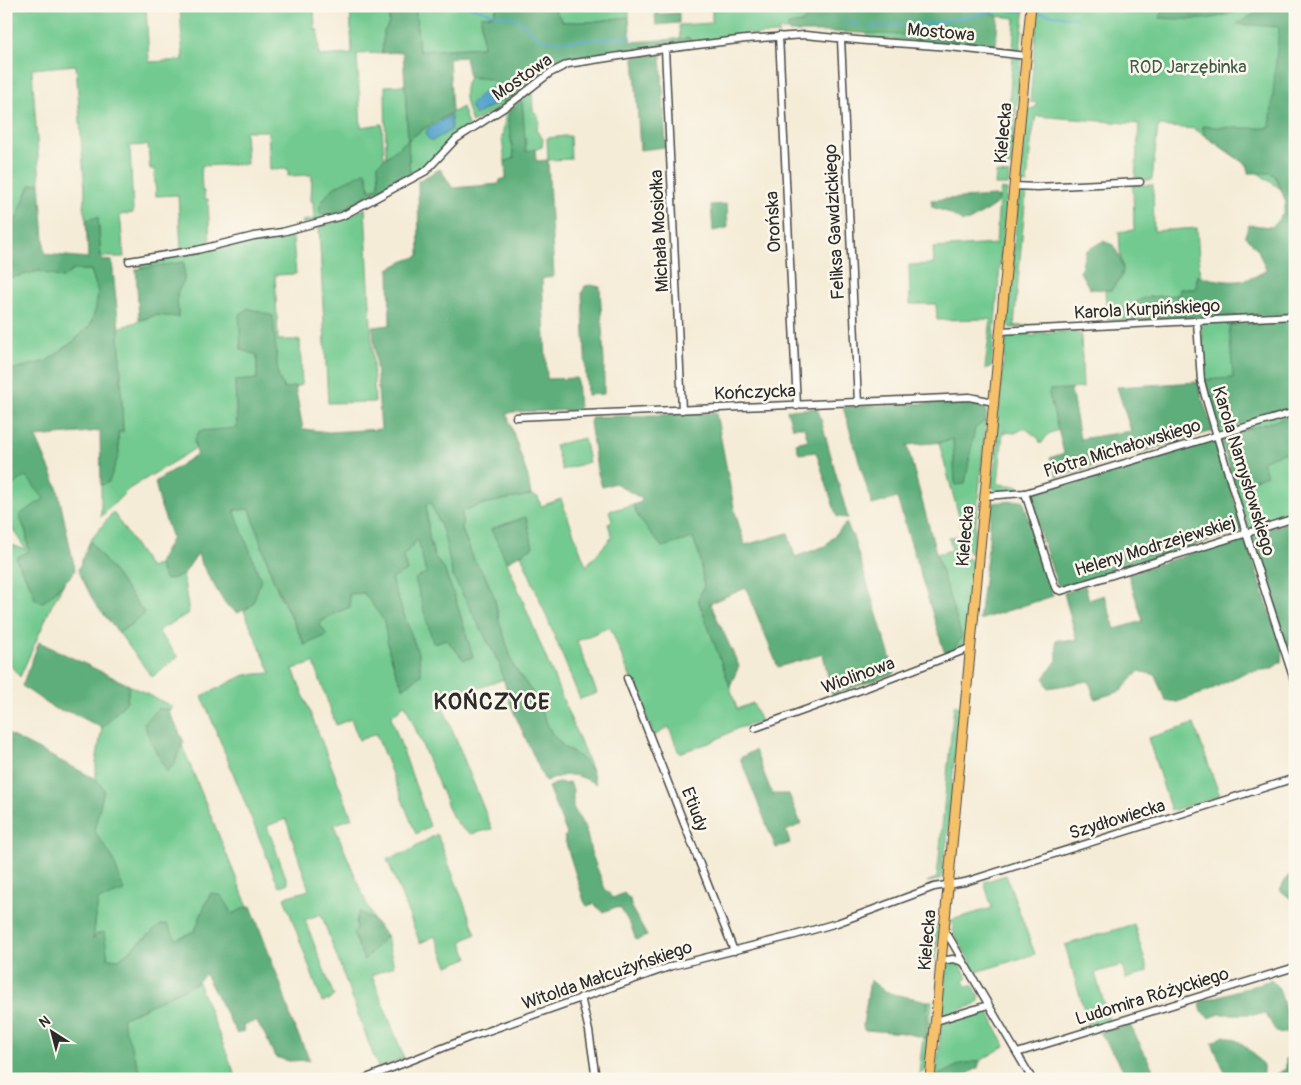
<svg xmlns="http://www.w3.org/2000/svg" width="1301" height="1085" font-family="Pangolin,sans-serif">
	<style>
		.green { fill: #72ca90; stroke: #4e7a5e }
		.forest { fill: #5dae7a; stroke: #446c52 }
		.water { fill: #54a4ce; stroke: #40687c }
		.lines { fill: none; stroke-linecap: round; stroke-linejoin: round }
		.stream { stroke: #54a4ce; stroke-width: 2 }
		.minor-casing { stroke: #494845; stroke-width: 9 }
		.major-casing { stroke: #494845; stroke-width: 11 }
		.minor { stroke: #fff; stroke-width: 6 }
		.major { stroke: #f5c16b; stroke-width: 9 }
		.labels { text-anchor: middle; stroke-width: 5; stroke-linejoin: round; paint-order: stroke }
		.street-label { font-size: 18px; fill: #2b2b2b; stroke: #fbf7ec }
		.park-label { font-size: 18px; fill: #405b49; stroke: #fbf7ec }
		.district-label { font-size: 22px; font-weight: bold; letter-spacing: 1px; fill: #2b2b2b; stroke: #fbf7ec }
	</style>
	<rect width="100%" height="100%" fill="#fbf7ec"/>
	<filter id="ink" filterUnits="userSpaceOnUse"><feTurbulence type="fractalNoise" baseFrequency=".02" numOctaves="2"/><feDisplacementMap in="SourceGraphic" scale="10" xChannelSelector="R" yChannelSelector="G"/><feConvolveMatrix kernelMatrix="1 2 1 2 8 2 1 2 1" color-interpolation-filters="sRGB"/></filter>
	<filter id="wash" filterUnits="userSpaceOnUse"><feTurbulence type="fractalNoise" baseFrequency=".0096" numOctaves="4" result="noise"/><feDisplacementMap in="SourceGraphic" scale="20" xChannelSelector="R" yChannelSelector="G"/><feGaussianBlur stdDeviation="1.12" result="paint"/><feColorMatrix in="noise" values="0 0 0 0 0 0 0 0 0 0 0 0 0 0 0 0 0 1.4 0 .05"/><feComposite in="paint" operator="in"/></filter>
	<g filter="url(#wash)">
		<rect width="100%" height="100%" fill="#f5ecd7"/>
		<g class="green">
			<path d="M6 6H146L149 62 183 60 180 6H314L315 30H318L319 56 352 54 350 6H390L389 23 384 32 382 53 357 54 361 127 382 124 384 161 378 164 379 187 370 190 366 172C345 183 331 184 319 208L364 197 385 187 386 189 342 214 303 224 302 221 314 219 313 202 311 201 312 175 288 176V169L270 170 268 131H245L247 164 201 166 202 191H204L205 199H208L210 244 181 249 178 195 156 196 154 169H150L148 145 130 146 133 213 120 215 124 257H101L98 218 86 220 83 206 85 193 76 65 32 69 40 183 30 185 16 220 6 230Z"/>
			<polygon points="415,6 497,6 494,15 481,16 483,47 419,51"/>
			<polygon points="555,6 629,6 629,17 590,22 563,22 556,12"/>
			<path d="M712 6H822L823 12 810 14 802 23 788 25V30H778L779 34 750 35V32H746V36L633 51 569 61 542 75 507 103 472 123C467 108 460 92 469 77L490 79 495 84 503 103C525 85 546 65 574 58L690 42V38L680 39 679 25 712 23Z"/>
			<polygon points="877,6 903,6 904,35 996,47 995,49 988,48 904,40 869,39 867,36 868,17 877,16"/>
			<polygon points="989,6 1025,6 1020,50 1013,50 1015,18 998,16 991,13"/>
			<polygon points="1038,6 1295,6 1285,192 1195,129 1158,126 1152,180 1135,180 1139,124 1036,116 1031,143 1027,184 1022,183 1020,181 1027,110 1036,107 1037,103 1030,102"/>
			<polygon points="1013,57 1021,59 1011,165 1008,168 996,168 996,165 1004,164"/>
			<polygon points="405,85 408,140 422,130 462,107 468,125 467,129 429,166 426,164 423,166 426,169 390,187 389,185 410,174 408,141 386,159 385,86"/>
			<polygon points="532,90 533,111 538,115 539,122 536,130 543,139 542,147 526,153 522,102 508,121 514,158 505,162 502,138 506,111"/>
			<polygon points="565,136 570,136 571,159 548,160 547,138"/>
			<polygon points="996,173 1009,174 1008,185 995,185"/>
			<path d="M1133 185H1153L1154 231 1197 228 1200 277 1197 276 1196 289H1180L1179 295 1147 297 1123 308V321H1107L1105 290H1111C1125 274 1124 277 1121 257 1119 249 1120 240 1119 232L1134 230Z"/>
			<polygon points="1001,189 1007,190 991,367 985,369 991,319 937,320 936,304 910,304 909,265 934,264 933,248 996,244 999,198"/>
			<polygon points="1022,190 1040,190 1042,192 1026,193 1014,326 1068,324 1068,326 1010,328 1007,322 1019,192"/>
			<polygon points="365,208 375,402 328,403 319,227 350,217"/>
			<polygon points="290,235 293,239 296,274 275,275 278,340 300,340 302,385 284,389 278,375 276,351 257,354 257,379 235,382 237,428 194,441 196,448 129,489 101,517 101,485 109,481 119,454 118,432 123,431 119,328 156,315 178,317 177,293 184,281 184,262 141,269 140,262 189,254 263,238"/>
			<polygon points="73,270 91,270 98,292 96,308 90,326 74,341 47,361 6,371 6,279 39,271 62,278"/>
			<polygon points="1295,313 1295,516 1251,529 1248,527 1204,384 1201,318"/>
			<polygon points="1075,331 1075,334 1081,334 1083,388 1050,390 1049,394 1058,430 1048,434 1042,443 1040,443 1039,439 1025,428 1015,433 1003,432 998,484 1019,486 1018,491 997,492 993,488 992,483 998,438 996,433 1006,337 1012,334 1030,333 1031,336 1035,336 1036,333"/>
			<polygon points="986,420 973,553 969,553 939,443 953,438 955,485 975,428"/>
			<polygon points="584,438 589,462 562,470 555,445"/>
			<polygon points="26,475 44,499 19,515 26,532 29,552 16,560 31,587 35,599 45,601 64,583 52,605 20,677 6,660 6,587 9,560 6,543 26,550 6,519 6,482 10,487"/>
			<polygon points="531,495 538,497 541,506 561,499 586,566 612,537 608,524 612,520 609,511 633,505 640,520 693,538 699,553 704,587 698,600 721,659 737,709 753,703 761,722 738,728 712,742 679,753 669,727 654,736 610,627 577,641 597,693 580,699 521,554 532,547 525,517 491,529 507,562 592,771 580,757 565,748 552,734 532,692 513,665 499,620 494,596 484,574 474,560 462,530 462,511 487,503"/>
			<path d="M430 501 443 531 453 576 499 663 504 679 441 702 492 829 471 834 460 827 452 816 405 704 391 717 430 826 416 834 376 734 359 740 351 719 336 725 314 663 293 669 352 818 334 825 374 921 359 912 356 922 364 960 380 944 386 935 394 966 372 975 404 1058 378 1068 321 914 305 920 334 996 331 999 322 1002 284 897 309 890 286 819 267 826 288 883 279 887 202 696 245 675 271 673 244 611 252 605 234 510 250 509 273 579 281 598 305 645C320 621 323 618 350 607L349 593H364L385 621 389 651 397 675 403 688 421 675 419 656 391 579 403 556 419 538 426 573 434 643 446 639 464 660 473 657 455 598 444 569 434 556 429 537 426 505Z"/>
			<polygon points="113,512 150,568 158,564 166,580 183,575 189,613 158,631 178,657 152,677 119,633 145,614 90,541"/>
			<polygon points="956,536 963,556 971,560 973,568 965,644 961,649 951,653 936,554 952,550 949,538"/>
			<polygon points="129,685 173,707 169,712 157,709 144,723 150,740 167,772 175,763 182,745 248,907 233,914 222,897 211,893 205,905 195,931 176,940 167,924 161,925 119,959 108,958 93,941 98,900 113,859 94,830 104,790 96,779 96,762 102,728 127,701"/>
			<polygon points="956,704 959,707 947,841 944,858 942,858 943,875 939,880 927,882 937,878 954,705"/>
			<polygon points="1194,724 1220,796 1171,811 1148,738"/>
			<polygon points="437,834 476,934 462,941 468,958 448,966 435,936 420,943 387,859 407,852"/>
			<polygon points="1006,875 1035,954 976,972 954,933 951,920 992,908 984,882"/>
			<polygon points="1134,924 1148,971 1126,979 1122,965 1095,973 1110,1023 1090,1030 1065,945"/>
			<polygon points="933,926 939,926 936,960 930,959"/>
			<polygon points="946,962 958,962 968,978 964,981 968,987 972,984 979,996 979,1001 975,1005 945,1014 941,1012 947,972"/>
			<polygon points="198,982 237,1079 142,1079 121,1019"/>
			<polygon points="928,1001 932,1001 926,1071 919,1073 923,1037 926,1038"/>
			<polygon points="984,1012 989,1013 1005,1046 980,1061 961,1064 939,1075 938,1079 936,1079 941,1026 944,1023"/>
		</g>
		<g class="forest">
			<path d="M390 6H415L419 51 483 47 481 16 494 15 497 6H555L556 12 563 22H590L629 17 631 42 690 38 691 42 574 58C546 65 525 85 503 103L495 84 490 79 469 77 465 57 449 58 452 112 422 130 408 140 410 174C395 182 379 188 364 197 349 205 338 216 321 215L319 208C332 181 344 184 366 171L370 190 379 187 378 164 408 140 403 52 382 53 384 32 389 23Z"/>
			<polygon points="904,6 949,6 989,9 991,13 998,16 996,47 923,36 835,32 789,32 788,25 802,23 810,13"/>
			<path d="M1165 6H1249C1214 22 1197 20 1160 18Z"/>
			<path d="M1267 6H1295V313L1123 321V308L1147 297 1179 295 1180 289H1196L1197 276C1225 281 1241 287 1266 270L1258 250 1245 235 1249 225 1272 227 1283 214 1286 202 1277 180 1274 175 1269 173H1248V165L1205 136 1202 126 1238 128H1270L1279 27 1237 24Z"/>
			<polygon points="679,13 679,23 656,25 655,14"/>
			<polygon points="661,54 666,147 640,150 634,57"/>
			<path d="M522 101 526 152 535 149 536 161 548 160 554 276 542 279 547 379 577 378 579 410 513 412 507 414 528 477 531 495 487 503 462 511V530L474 560 484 574 494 596 499 620 513 665 532 692 552 734 565 748 580 757 592 771 596 784C573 772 569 773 545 781L511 706 499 663 453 576 443 531 430 501 426 505 429 537 434 556 444 569 455 598 473 657 464 660 446 639 433 643 415 579 426 573 418 539 403 556 407 571 391 579 419 656 421 675 404 688 397 675 389 651 384 621 364 593 349 594 350 607 335 613 319 623 327 635 305 645 273 579 250 509 234 510 261 580 252 605 238 613 225 604 200 561 198 553 183 575 166 580 158 564 172 538 161 507 155 482 197 454 194 441 199 431 237 428 235 381 257 379V355L241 350 239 315 248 308 273 316 278 375 284 389 295 386 303 429 329 432 381 429 373 327 390 325 389 269 404 261 419 256 418 181 440 169 453 188 499 184 500 180 506 178 505 162 514 158 508 121 509 113Z"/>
			<polygon points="40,183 45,254 88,258 86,220 98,217 101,260 112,261 119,328 123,432 118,432 119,454 109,482 101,485 100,431 36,437 57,486 75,570 72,575 45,601 41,602 35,599 31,587 16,558 29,551 26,532 19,515 44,499 26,476 10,487 6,482 6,371 47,361 74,341 90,326 96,308 98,292 91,270 73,270 62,278 39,271 6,279 6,230 16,220 30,185"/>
			<polygon points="995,196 999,198 996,204 983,213 969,221 963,222 947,212 932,207 931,200"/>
			<polygon points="727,204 728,226 727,228 713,231 711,205"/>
			<path d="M1103 241 1113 245C1125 266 1128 271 1111 290L1090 289 1080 272 1086 251Z"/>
			<polygon points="184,262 184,281 177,293 178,317 156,315 139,320 136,269"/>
			<polygon points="591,285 600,287 604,362 604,394 587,395 582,293 585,286"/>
			<polygon points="1295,319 1295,408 1218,429 1204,380 1233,378 1229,326"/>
			<polygon points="1197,382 1213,431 1057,477 1050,458 1064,453 1049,394 1050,390 1071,389 1080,439 1131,431 1117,387"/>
			<polygon points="929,403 982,403 986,409 986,420 975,428 965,484 955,485 953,439 945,442 907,445 938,560 962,637 951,653 944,651 897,498 872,505 843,407"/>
			<polygon points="817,408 820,416 848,518 837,517 816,452 799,454 796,443 808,440 804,427 792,427 787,410"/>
			<polygon points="716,413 735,512 745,545 788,533 795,557 825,546 846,523 853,537 895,673 832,695 823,654 778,667 746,588 710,603 739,666 730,686 698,599 704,587 699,553 693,538 662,547 640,520 633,505 641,502 642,499 615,483 602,487 597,470 590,422 592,417"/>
			<polygon points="1295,415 1295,467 1291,468 1285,452 1262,461 1267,475 1235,486 1220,437"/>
			<polygon points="1215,438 1243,530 1065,587 1057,584 1027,494"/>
			<polygon points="1023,500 1053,596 979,620 989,540 991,503"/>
			<polygon points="526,517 533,547 507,562 491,529"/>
			<polygon points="1295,520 1295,643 1286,647 1249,535"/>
			<polygon points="1245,536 1282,650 1281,662 1271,669 1246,672 1206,692 1177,702 1165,700 1155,675 1139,671 1121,691 1095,699 1089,681 1048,688 1044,678 1057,660 1056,640 1077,641 1064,593 1085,586 1089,600 1104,595 1115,629 1143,621 1128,574"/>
			<polygon points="90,541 145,614 119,633 95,604 78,570"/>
			<polygon points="39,642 129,685 127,701 102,728 73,713 55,709 22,686"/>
			<polygon points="157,709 168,709 184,742 179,749 175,763 167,772 150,740 144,723"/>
			<polygon points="6,733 96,779 104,790 94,830 113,859 124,891 98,900 93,939 97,934 104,932 108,958 119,959 161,925 167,924 176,939 195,931 205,905 211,893 222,896 233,914 244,908 251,906 282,988 292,1022 310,1060 289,1061 275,1057 265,1035 256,1021 243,1025 244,1031 237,1034 205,974 198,982 122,1019 142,1079 6,1079"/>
			<polygon points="755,750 772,794 789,794 801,824 786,831 790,843 776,848 740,758"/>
			<polygon points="560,782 565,784 570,782 573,790 573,807 586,830 591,852 605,889 613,898 624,893 630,899 632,909 647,936 636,940 631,926 621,909 616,907 603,912 594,904 587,906 584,901 564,837 567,834 548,787"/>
			<polygon points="1295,873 1295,902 1280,890 1288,876"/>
			<polygon points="359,911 374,921 386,935 380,944 364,960 353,933 357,929 356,922"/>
			<polygon points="870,980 883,990 893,994 928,1001 926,1038 904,1033 864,1030 863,1025"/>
			<polygon points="1271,980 1279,988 1292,1034 1276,1032 1266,1014 1220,1014 1209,1018 1202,1012 1200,1002"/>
			<polygon points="1130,1025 1158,1079 1129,1079 1100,1032"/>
			<path d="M1224 1036C1244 1041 1250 1050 1263 1065V1079H1228L1212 1043Z"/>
			<polygon points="1295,1055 1295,1079 1266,1079 1286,1069 1286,1058"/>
			<polygon points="980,1061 978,1068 964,1076 964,1079 938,1079 939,1075 961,1064"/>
		</g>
		<g class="water">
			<polygon points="493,86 498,102 475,115 470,105 481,94"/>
			<polygon points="451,115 451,130 432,141 427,137 426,132 428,129"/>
		</g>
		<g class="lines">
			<g class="stream">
				<polyline points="467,6 498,15 511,16 518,19 536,36 546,40 564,41 631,37"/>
				<polyline points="1040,13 1076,18"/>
				<polyline points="844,21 860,25"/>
				<polyline points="870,27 931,23 1005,10 1023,11"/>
			</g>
		</g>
	</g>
	<g filter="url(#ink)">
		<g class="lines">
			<defs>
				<g id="minor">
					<polyline points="779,36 797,406"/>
					<polyline points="841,39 858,403"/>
					<polyline points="665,49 682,410"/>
					<polyline points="1014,186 1037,187 1140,182"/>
					<polyline points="129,261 197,250 254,236 282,232 342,216 426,171 456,139 510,104 550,73 568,64 665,49 746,39 805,35 867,41 950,47 1027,56"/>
					<polyline points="1197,322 1201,381 1205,396 1246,533 1295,683"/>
					<polyline points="1001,331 1295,316"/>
					<polyline points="516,417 969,397 994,402"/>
					<polyline points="1025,493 1055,587 1058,590 1061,591 1295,518"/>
					<polyline points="985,496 1025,493 1295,412"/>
					<polyline points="627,678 734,951"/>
					<polyline points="755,728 858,691 970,648"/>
					<polyline points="944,932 949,937 1032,1079"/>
					<polyline points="941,961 953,959 963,962"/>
					<polyline points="581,997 589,1031 596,1079"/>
					<polyline points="936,1021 988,1005"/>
					<polyline points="1017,1053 1295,967"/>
					<polyline points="364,1079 468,1038 672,966 795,935 837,923 934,887 965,882 1295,778"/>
				</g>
				<polyline id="major" points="930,1079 1031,6"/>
			</defs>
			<use href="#minor" class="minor-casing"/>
			<use href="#major" class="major-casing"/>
			<use href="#minor" class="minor"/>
			<use href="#major" class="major"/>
		</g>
	</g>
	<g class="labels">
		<g class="street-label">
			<text transform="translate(941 32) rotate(5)" y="6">Mostowa</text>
			<text transform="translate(522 77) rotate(-35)" y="6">Mostowa</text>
			<text transform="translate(1003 133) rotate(-85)" y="6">Kielecka</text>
			<text transform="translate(773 222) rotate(-93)" y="6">Orońska</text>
			<text transform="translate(834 222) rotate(-93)" y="6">Feliksa Gawdzickiego</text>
			<text transform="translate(659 231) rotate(-93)" y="6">Michała Mosiołka</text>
			<text transform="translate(1147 309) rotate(-3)" y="6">Karola Kurpińskiego</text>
			<text transform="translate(755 392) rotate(-2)" y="6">Kończycka</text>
			<text transform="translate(1122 448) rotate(-17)" y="6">Piotra Michałowskiego</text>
			<text transform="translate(1244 471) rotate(73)" y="6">Karola Namysłowskiego</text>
			<text transform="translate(965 536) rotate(-85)" y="6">Kielecka</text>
			<text transform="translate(1155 546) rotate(-17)" y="6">Heleny Modrzejewskiej</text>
			<text transform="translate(858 675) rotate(-20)" y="6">Wiolinowa</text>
			<text transform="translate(695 809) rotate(69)" y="6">Etiudy</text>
			<text transform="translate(1117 819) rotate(-17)" y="6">Szydłowiecka</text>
			<text transform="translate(927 940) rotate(-85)" y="6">Kielecka</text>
			<text transform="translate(607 975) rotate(-19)" y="6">Witolda Małcużyńskiego</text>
			<text transform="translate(1152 996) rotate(-17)" y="6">Ludomira Różyckiego</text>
		</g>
		<g class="park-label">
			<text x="1188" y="73">ROD Jarzębinka</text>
		</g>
		<g class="district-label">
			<text x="492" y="709">KOŃCZYCE</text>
		</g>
	</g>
	<rect width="1301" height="1085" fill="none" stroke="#fbf7ec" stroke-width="25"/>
	<g transform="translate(52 1032) rotate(324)" stroke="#fbf7ec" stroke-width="4" paint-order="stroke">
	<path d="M0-4L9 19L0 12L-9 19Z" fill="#2b2b2b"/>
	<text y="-8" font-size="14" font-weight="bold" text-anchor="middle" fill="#2b2b2b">N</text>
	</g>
</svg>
